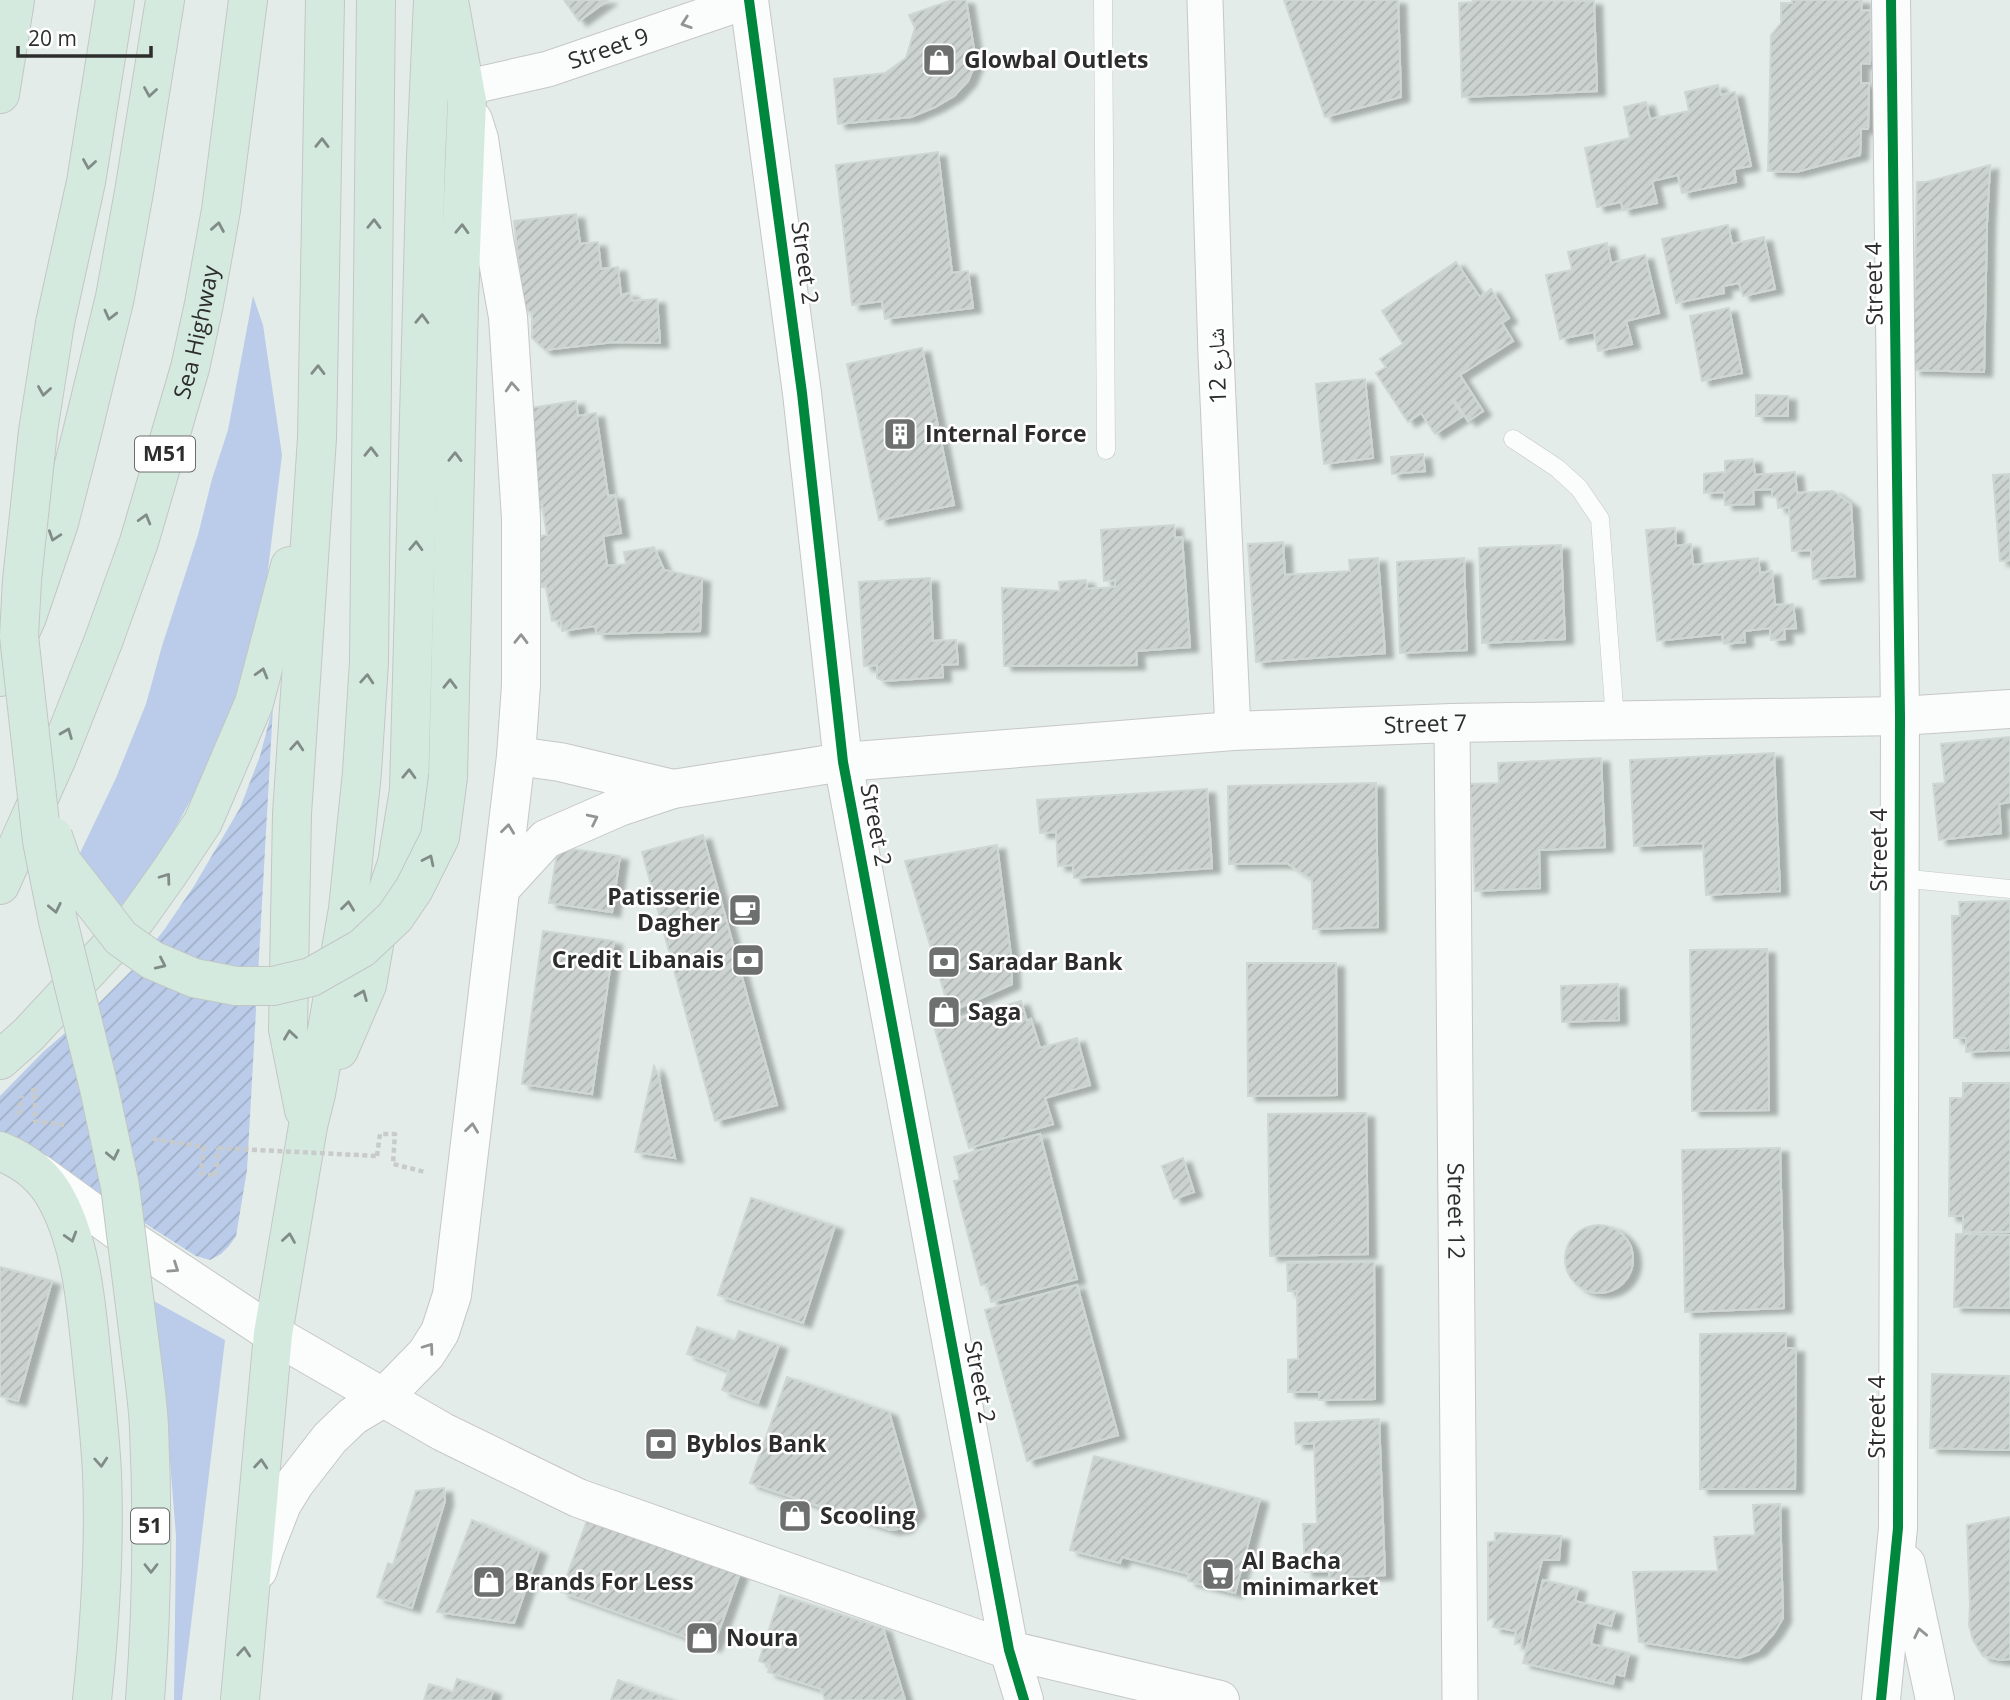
<svg xmlns="http://www.w3.org/2000/svg" width="2010" height="1700" font-family="'Open Sans','Noto Naskh Arabic',sans-serif">
	<style>
		.grass { fill: #bacce9 }
		.garden { fill: url(#garden-furrows) }
		.building { fill: url(#building-hatch); stroke: #cfd7d4; stroke-width: 2; filter: url(#shadow) }
		.lines { fill: none; stroke-linecap: round; stroke-linejoin: round }
		.lane-casing { stroke: #c6c7c6; stroke-width: 19 }
		.street-casing { stroke: #c6c7c6; stroke-width: 37 }
		.secondary-casing { stroke: #c6c7c6; stroke-width: 40 }
		.highway-casing { stroke: #c3c6c5; stroke-width: 40 }
		.path { stroke: #c9caca; stroke-width: 4.5; stroke-dasharray: 5 3.5; stroke-linecap: butt }
		.lane { stroke: #fbfcfc; stroke-width: 18 }
		.street { stroke: #fbfcfc; stroke-width: 35 }
		.secondary { stroke: #fbfcfc; stroke-width: 38 }
		.highway { stroke: #d5eadf; stroke-width: 38 }
		.highway-bridge-casing { stroke: #c3c6c5; stroke-width: 40; stroke-linecap: butt }
		.path-bridge { stroke: #c9caca; stroke-width: 4.5; stroke-dasharray: 5 3.5; stroke-linecap: butt }
		.highway-bridge { stroke: #d5eadf; stroke-width: 38 }
		.cycleway-casing { stroke: #fff; stroke-width: 15 }
		.cycleway { stroke: #00873e; stroke-width: 10 }
		.oneway { stroke: #949494 }
		.oneway2 { stroke: #818c86 }
		.labels { text-anchor: middle; stroke-width: 5; stroke-linejoin: round; paint-order: stroke }
		.shield { fill: #fff; stroke: #6c6c6c; stroke-width: 2 }
		.shield-label { font-size: 21px; font-weight: bold; fill: #2d2d2d }
		.street-label { font-size: 23px; fill: #2d2d2d; stroke: #fff }
		.poi-label { font-size: 23px; font-weight: bold; fill: #2d2d2d; stroke: #fff; text-anchor: start }
	</style>
	<defs>
		<pattern id="garden-furrows" width="10" height="10" patternUnits="userSpaceOnUse" patternTransform="scale(1.75)"><rect width="10" height="10" fill="#bacce9"/><path d="M-1 1l2-2M0 10L10 0M9 11l2-2" fill="none" stroke="#a0b0c8"/></pattern>
		<pattern id="building-hatch" width="6" height="6" patternUnits="userSpaceOnUse" patternTransform="scale(1.75)"><rect width="6" height="6" fill="#cbd2cf"/><path d="M-1 1l2-2M0 6l6-6M5 7l2-2" fill="none" stroke="#afb5b2"/></pattern>
		<filter id="shadow"><feDropShadow dx="8" dy="4.5" stdDeviation="2" flood-color="#0004"/></filter>
	</defs>
	<rect width="100%" height="100%" fill="#e3ece8"/>
	<g class="grass">
		<polygon points="253,296 263,325 282,455 267,578 253,652 213,759 165,847 145,879 120,907 91,874 80,853 116,778 146,704 162,646 198,535 212,479 228,430"/>
		<polygon points="152,1300 225,1340 182,1700 174,1700 176,1536 166,1411"/>
	</g>
	<polygon class="garden" points="273,707 247,1170 236,1236 229,1246 221,1254 210,1260 196,1256 7,1135 0,1134 0,1096 43,1052 95,1007 133,969 164,930 194,886 240,808 260,756"/>
	<g class="building">
		<polygon points="564,0 608,0 579,21"/>
		<polygon points="952,0 966,0 976,62 968,81 954,96 935,107 911,117 838,124 834,79 885,73 906,58 915,28 909,15"/>
		<polygon points="1284,0 1398,0 1401,97 1325,117"/>
		<polygon points="1473,0 1594,1 1597,91 1462,97 1459,3 1473,2"/>
		<polygon points="1792,0 1862,0 1861,10 1871,11 1870,64 1861,63 1861,83 1869,83 1868,129 1861,129 1860,155 1796,172 1768,171 1771,35 1781,23 1781,3 1792,3"/>
		<polygon points="1718,85 1721,95 1735,92 1751,166 1734,169 1736,182 1682,193 1678,175 1652,181 1657,203 1623,210 1621,202 1597,207 1585,148 1630,138 1624,107 1646,102 1650,119 1689,111 1685,92"/>
		<polygon points="938,152 952,273 968,271 973,308 885,319 882,301 852,305 836,165"/>
		<polygon points="1990,165 1987,223 1984,372 1913,370 1917,182 1926,182"/>
		<polygon points="576,214 580,244 598,242 601,269 618,267 621,295 630,293 632,301 657,299 660,343 614,342 545,350 532,338 532,313 523,308 514,221"/>
		<polygon points="1728,225 1732,244 1764,237 1775,289 1743,296 1739,283 1723,286 1724,293 1676,303 1662,239"/>
		<polygon points="1607,243 1611,263 1645,255 1659,313 1626,321 1632,344 1598,351 1594,332 1560,339 1546,275 1572,270 1568,252"/>
		<polygon points="1456,262 1480,297 1491,289 1509,318 1502,323 1513,341 1460,375 1483,411 1468,421 1454,399 1452,400 1463,416 1435,434 1421,413 1408,422 1376,373 1386,367 1380,359 1403,344 1382,311"/>
		<polygon points="1729,308 1742,373 1702,381 1690,316"/>
		<polygon points="922,348 954,505 879,520 847,364"/>
		<polygon points="1365,379 1373,458 1324,464 1316,384"/>
		<polygon points="1756,395 1788,396 1788,416 1756,416"/>
		<polygon points="576,401 578,416 596,413 608,496 615,495 621,533 603,536 607,566 626,564 624,552 654,547 664,570 702,578 700,631 597,634 595,626 562,631 561,620 552,621 546,587 541,587 534,537 547,535 542,505 529,503 529,408"/>
		<polygon points="1423,454 1425,471 1392,474 1391,457"/>
		<polygon points="1753,459 1755,475 1795,472 1797,493 1833,491 1851,504 1855,576 1813,579 1811,550 1792,551 1789,507 1778,508 1777,497 1772,497 1772,489 1753,490 1754,504 1725,505 1724,492 1704,493 1704,474 1725,472 1725,461"/>
		<polygon points="2010,474 2010,560 2000,561 1993,475"/>
		<polygon points="1174,525 1175,538 1182,537 1190,647 1136,651 1137,665 1004,666 1002,588 1060,591 1059,582 1086,580 1087,589 1115,587 1115,580 1104,581 1101,530"/>
		<polygon points="1675,528 1676,546 1691,544 1693,565 1758,558 1760,573 1772,571 1775,605 1793,604 1796,628 1784,629 1785,639 1771,640 1770,628 1744,631 1745,642 1724,644 1722,634 1657,641 1646,530"/>
		<polygon points="1283,542 1285,575 1350,571 1349,560 1378,558 1385,653 1256,662 1248,544"/>
		<polygon points="1561,545 1565,639 1482,643 1479,548"/>
		<polygon points="1464,558 1467,650 1400,653 1397,562"/>
		<polygon points="930,578 933,641 956,640 958,664 942,665 943,677 884,681 877,678 877,665 864,666 859,582"/>
		<polygon points="2010,737 2010,802 1999,804 2001,833 1939,840 1933,784 1945,783 1941,744"/>
		<polygon points="1774,753 1780,891 1706,895 1703,843 1634,846 1630,760"/>
		<polygon points="1601,758 1605,847 1539,850 1540,888 1475,891 1470,784 1499,783 1498,763"/>
		<polygon points="1376,783 1378,927 1313,929 1312,880 1287,863 1229,864 1228,786"/>
		<polygon points="1207,789 1212,868 1074,878 1073,865 1058,866 1056,832 1040,833 1037,800"/>
		<polygon points="703,835 777,1105 715,1121 642,852"/>
		<polygon points="997,845 1011,956 1012,984 950,1012 905,861"/>
		<polygon points="558,847 620,856 612,912 549,903"/>
		<polygon points="2010,901 2010,1050 1966,1052 1966,1038 1954,1038 1952,916 1960,916 1959,902"/>
		<polygon points="543,931 614,941 592,1094 522,1084"/>
		<polygon points="1767,949 1769,1110 1692,1111 1690,950"/>
		<polygon points="1247,963 1336,963 1337,1095 1248,1096"/>
		<polygon points="1618,984 1619,1020 1562,1022 1561,986"/>
		<polygon points="1021,1001 1027,1021 1031,1019 1040,1048 1077,1038 1090,1085 1045,1098 1053,1124 969,1148 934,1026"/>
		<polygon points="654,1066 658,1074 675,1158 635,1152"/>
		<polygon points="1963,1083 2010,1083 2010,1232 1963,1232 1963,1216 1949,1216 1950,1098 1963,1098"/>
		<polygon points="1366,1113 1368,1254 1270,1256 1268,1114"/>
		<polygon points="1040,1134 1077,1279 991,1302 987,1284 981,1285 954,1181 960,1180 954,1157"/>
		<polygon points="1780,1148 1784,1308 1685,1312 1682,1150"/>
		<polygon points="1183,1158 1194,1192 1174,1199 1162,1166"/>
		<polygon points="751,1198 835,1226 803,1323 718,1295"/>
		<circle cx="1599" cy="1259" r="34"/>
		<polygon points="1956,1234 2010,1235 2010,1308 1954,1307"/>
		<polygon points="1374,1262 1375,1399 1319,1400 1319,1392 1288,1392 1288,1360 1298,1359 1297,1291 1288,1291 1287,1263"/>
		<polygon points="0,1267 52,1281 18,1401 0,1396"/>
		<polygon points="1077,1285 1118,1435 1027,1461 985,1310"/>
		<polygon points="697,1327 735,1341 739,1331 779,1345 758,1403 722,1390 729,1370 687,1354"/>
		<polygon points="1786,1333 1786,1348 1796,1348 1795,1489 1700,1489 1700,1334"/>
		<polygon points="1932,1374 2010,1376 2010,1450 1930,1448"/>
		<polygon points="787,1377 889,1412 917,1512 904,1528 891,1530 750,1483"/>
		<polygon points="1379,1419 1385,1575 1329,1578 1329,1571 1305,1572 1303,1524 1317,1524 1314,1443 1296,1444 1295,1423"/>
		<polygon points="1094,1456 1260,1499 1235,1593 1188,1581 1189,1574 1122,1557 1120,1563 1070,1550"/>
		<polygon points="444,1488 445,1501 412,1608 377,1597 388,1563 393,1565 416,1491"/>
		<polygon points="1780,1504 1783,1618 1774,1633 1758,1651 1739,1658 1639,1642 1633,1572 1718,1571 1714,1537 1755,1535 1753,1505"/>
		<polygon points="2010,1517 2010,1659 2000,1660 1983,1656 1973,1640 1969,1625 1970,1605 1967,1525"/>
		<polygon points="588,1518 740,1573 713,1647 561,1592"/>
		<polygon points="472,1520 539,1551 514,1623 437,1612"/>
		<polygon points="1495,1533 1561,1536 1559,1560 1542,1560 1521,1643 1515,1644 1516,1631 1493,1627 1495,1617 1488,1620 1488,1542 1495,1541"/>
		<polygon points="1543,1580 1578,1588 1575,1601 1615,1611 1611,1626 1596,1622 1591,1644 1629,1653 1624,1676 1615,1674 1613,1684 1523,1663"/>
		<polygon points="780,1595 883,1628 905,1700 825,1700 821,1689 768,1672 770,1665 759,1661"/>
		<polygon points="457,1679 493,1691 490,1700 424,1700 429,1684 453,1692"/>
		<polygon points="618,1680 669,1699 669,1700 611,1700"/>
	</g>
	<g class="lines">
		<defs>
			<g id="lane">
				<polyline points="1103,0 1106,450"/>
				<polyline points="1513,439 1557,468 1579,488 1600,519 1615,720"/>
				<polyline points="1900,878 2010,889"/>
			</g>
			<g id="street">
				<polyline points="1205,0 1216,355 1233,731"/>
				<path id="s1" d="M464 88 548 69 750 0"/>
				<path id="s2" d="M1452 723 1460 1700"/>
			</g>
			<g id="secondary">
				<polyline points="749,0 802,393 843,762 1009,1650 1024,1700"/>
				<polyline points="516,756 560,762 673,789"/>
				<path id="s3" d="M501 888 546 839 619 807 673 789 843 762 1233 731 1452 723 1900 716 2010 709"/>
				<polyline points="38,1173 125,1236 273,1334 443,1432 578,1498 1009,1650 1220,1700"/>
				<polyline points="1906,1564 1935,1700"/>
				<polyline points="258,1570 264,1550 282,1504 295,1483 330,1438 353,1416 383,1398 426,1354 440,1332 452,1295 516,756 521,685 521,518 508,317 494,239 479,139 473,120"/>
				<polyline points="1881,1700 1898,1528 1900,716 1891,0"/>
			</g>
			<g id="highway">
				<polyline points="0,94 15,0"/>
				<polyline points="55,323 86,182 115,0"/>
				<polyline points="0,677 27,617 59,523 81,437 115,297 134,192 165,0"/>
				<polyline points="448,777 459,300 467,101 449,1"/>
				<path id="s4" d="M0 885 57 758 103 642 139 542 190 368 204 304 221 210 248 0"/>
				<polyline points="339,1050 367,985 379,916 397,863 409,790 426,157 433,0"/>
				<polyline points="0,1060 28,1035 137,918 169,873 203,822 254,703 290,566"/>
				<polyline points="304,1110 288,1029 292,814 317,438 325,0"/>
				<path d="M0 1151C26 1162 45 1176 58 1202 81 1246 86 1302 91 1351 95 1392 100 1432 102 1473 105 1548 100 1625 92 1700"/>
				<path d="M141 1353C144 1378 148 1403 149 1428 153 1518 152 1610 145 1700"/>
				<polyline points="240,1700 273,1334 308,1126 316,1094 348,909 362,772 369,662 376,0"/>
			</g>
		</defs>
		<use href="#lane" class="lane-casing"/>
		<use href="#street" class="street-casing"/>
		<use href="#secondary" class="secondary-casing"/>
		<use href="#highway" class="highway-casing"/>
		<g class="path">
			<polyline points="31,1091 35,1090 35,1121 65,1125"/>
			<polyline points="19,1115 22,1096"/>
			<polyline points="153,1139 204,1147 201,1173 216,1176 218,1148"/>
			<polyline points="377,1156 380,1134 395,1134 393,1164 425,1172"/>
		</g>
		<use href="#lane" class="lane"/>
		<use href="#street" class="street"/>
		<use href="#secondary" class="secondary"/>
		<use href="#highway" class="highway"/>
		<defs>
			<g id="highway-bridge">
				<polyline points="55,323 38,431 22,580 19,636 42,841 58,921 99,1088 120,1186 141,1353"/>
				<polyline points="53,836 62,862 121,938 152,960 194,978 236,986 273,986 311,977 362,948 395,917 414,889 440,837 448,777"/>
			</g>
		</defs>
		<use href="#highway-bridge" class="highway-bridge-casing"/>
		<polyline class="path-bridge" points="218,1148 377,1156"/>
		<use href="#highway-bridge" class="highway-bridge"/>
		<defs>
			<g id="cycleway">
				<polyline points="749,0 802,393 843,762 1009,1650 1024,1700"/>
				<polyline points="1881,1700 1898,1528 1900,716 1891,0"/>
			</g>
		</defs>
		<use href="#cycleway" class="cycleway-casing"/>
		<use href="#cycleway" class="cycleway"/>
	</g>
	<defs><path id="oneway-chevron" d="M-2-3.5L2.5 0L-2 3.5" fill="none" stroke-width="1.6" stroke-linecap="round" stroke-linejoin="round" transform="scale(1.75)"/></defs>
	<g class="oneway">
		<use href="#oneway-chevron" transform="translate(686 23) rotate(161)"/>
		<use href="#oneway-chevron" transform="translate(512 387) rotate(-94)"/>
		<use href="#oneway-chevron" transform="translate(521 639) rotate(-89)"/>
		<use href="#oneway-chevron" transform="translate(593 819) rotate(-26)"/>
		<use href="#oneway-chevron" transform="translate(508 829) rotate(-83)"/>
		<use href="#oneway-chevron" transform="translate(472 1128) rotate(-83)"/>
		<use href="#oneway-chevron" transform="translate(174 1268) rotate(34)"/>
		<use href="#oneway-chevron" transform="translate(429 1348) rotate(-54)"/>
		<use href="#oneway-chevron" transform="translate(1920 1633) rotate(-102)"/>
	</g>
	<g class="oneway2">
		<use href="#oneway-chevron" transform="translate(150 92) rotate(99)"/>
		<use href="#oneway-chevron" transform="translate(322 143) rotate(-89)"/>
		<use href="#oneway-chevron" transform="translate(89 164) rotate(99)"/>
		<use href="#oneway-chevron" transform="translate(374 224) rotate(-89)"/>
		<use href="#oneway-chevron" transform="translate(218 227) rotate(-80)"/>
		<use href="#oneway-chevron" transform="translate(462 229) rotate(-88)"/>
		<use href="#oneway-chevron" transform="translate(110 315) rotate(104)"/>
		<use href="#oneway-chevron" transform="translate(422 319) rotate(-88)"/>
		<use href="#oneway-chevron" transform="translate(318 370) rotate(-89)"/>
		<use href="#oneway-chevron" transform="translate(44 391) rotate(99)"/>
		<use href="#oneway-chevron" transform="translate(371 452) rotate(-89)"/>
		<use href="#oneway-chevron" transform="translate(455 457) rotate(-89)"/>
		<use href="#oneway-chevron" transform="translate(145 519) rotate(-74)"/>
		<use href="#oneway-chevron" transform="translate(54 536) rotate(109)"/>
		<use href="#oneway-chevron" transform="translate(416 546) rotate(-88)"/>
		<use href="#oneway-chevron" transform="translate(262 673) rotate(-74)"/>
		<use href="#oneway-chevron" transform="translate(367 679) rotate(-86)"/>
		<use href="#oneway-chevron" transform="translate(450 684) rotate(-89)"/>
		<use href="#oneway-chevron" transform="translate(67 733) rotate(-68)"/>
		<use href="#oneway-chevron" transform="translate(297 746) rotate(-86)"/>
		<use href="#oneway-chevron" transform="translate(409 774) rotate(-88)"/>
		<use href="#oneway-chevron" transform="translate(429 860) rotate(-64)"/>
		<use href="#oneway-chevron" transform="translate(166 878) rotate(-54)"/>
		<use href="#oneway-chevron" transform="translate(348 906) rotate(-83)"/>
		<use href="#oneway-chevron" transform="translate(55 908) rotate(78)"/>
		<use href="#oneway-chevron" transform="translate(161 964) rotate(25)"/>
		<use href="#oneway-chevron" transform="translate(362 995) rotate(-68)"/>
		<use href="#oneway-chevron" transform="translate(290 1035) rotate(-98)"/>
		<use href="#oneway-chevron" transform="translate(113 1155) rotate(78)"/>
		<use href="#oneway-chevron" transform="translate(71 1237) rotate(73)"/>
		<use href="#oneway-chevron" transform="translate(289 1238) rotate(-81)"/>
		<use href="#oneway-chevron" transform="translate(101 1462) rotate(86)"/>
		<use href="#oneway-chevron" transform="translate(261 1464) rotate(-85)"/>
		<use href="#oneway-chevron" transform="translate(151 1568) rotate(90)"/>
		<use href="#oneway-chevron" transform="translate(244 1652) rotate(-85)"/>
	</g>
	<defs>
		<symbol id="shop-square" viewBox="-11 -11 22 22"><rect x="-9" y="-9" width="18" height="18" rx="4" fill="#6d706e" stroke="#fff"/><path d="M-5-2.5h2.3a2.7 3.5 0 0 1 5.4 0H5L5.5 6h-11ZM-1.5-2.5h3a1.5 2.3 0 0 0-3 0Z" fill="#fff"/></symbol>
		<symbol id="building-square" viewBox="-11 -11 22 22"><rect x="-9" y="-9" width="18" height="18" rx="4" fill="#6d706e" stroke="#fff"/><path d="M-4-6H4V6H1V3H-1V6H-4ZM-2.5-4.3h1.7v1.8h-1.7ZM.8-4.3h1.7v1.8H.8ZM-2.5-1h1.7V.8h-1.7ZM.8-1h1.7V.8H.8Z" fill="#fff"/></symbol>
		<symbol id="cafe-square" viewBox="-11 -11 22 22"><rect x="-9" y="-9" width="18" height="18" rx="4" fill="#6d706e" stroke="#fff"/><path d="M-5.5-4.5H6V0H3Q3 3.5 0 3.5H-2.5Q-5.5 3.5-5.5 0ZM3-3.2v2h1.7v-2ZM-6 4.5H4V6H-6Z" fill="#fff"/></symbol>
		<symbol id="bank-square" viewBox="-11 -11 22 22"><rect x="-9" y="-9" width="18" height="18" rx="4" fill="#6d706e" stroke="#fff"/><path d="M-6-4H6V4H-6ZM0-2.3a2.3 2.3 0 1 0 0 4.6a2.3 2.3 0 1 0 0-4.6Z" fill="#fff"/></symbol>
		<symbol id="supermarket-square" viewBox="-11 -11 22 22"><rect x="-9" y="-9" width="18" height="18" rx="4" fill="#6d706e" stroke="#fff"/><path d="M-6-5.5h2.5l.6 2H6L4.5 2H-2.5L-4.4-4H-6ZM-1.5 3.2a1.3 1.3 0 1 0 .1 0ZM3 3.2a1.3 1.3 0 1 0 .1 0Z" fill="#fff"/></symbol>
	</defs>
	<g fill-rule="evenodd">
		<use href="#shop-square" x="920" y="41" width="38" height="38"/>
		<use href="#building-square" x="881" y="415" width="38" height="38"/>
		<use href="#cafe-square" x="726" y="891" width="38" height="38"/>
		<use href="#bank-square" x="729" y="941" width="38" height="38"/>
		<use href="#bank-square" x="925" y="943" width="38" height="38"/>
		<use href="#shop-square" x="925" y="993" width="38" height="38"/>
		<use href="#bank-square" x="642" y="1425" width="38" height="38"/>
		<use href="#shop-square" x="776" y="1497" width="38" height="38"/>
		<use href="#supermarket-square" x="1199" y="1555" width="38" height="38"/>
		<use href="#shop-square" x="470" y="1563" width="38" height="38"/>
		<use href="#shop-square" x="683" y="1619" width="38" height="38"/>
	</g>
	<g class="labels">
		<g class="shield">
			<rect x="135" y="436.5" width="60" height="35" rx="5"/>
			<rect x="131" y="1508.5" width="38" height="35" rx="5"/>
		</g>
		<g class="shield-label">
			<text x="165" y="461">M51</text>
			<text x="150" y="1533">51</text>
		</g>
		<g class="street-label">
			<text dy="8" stroke="none"><textPath href="#s1" startOffset="150">Street 9</textPath></text>
			<text transform="translate(805 263) rotate(82)" y="8">Street 2</text>
			<text transform="translate(1874 284) rotate(-91)" y="8">Street 4</text>
			<text dy="8" stroke="none"><textPath href="#s4" startOffset="588">Sea Highway</textPath></text>
			<text transform="translate(1217 366) rotate(-92)" y="8">شارع 12</text>
			<text dy="8" stroke="none"><textPath href="#s3" startOffset="959">Street 7</textPath></text>
			<text transform="translate(876 825) rotate(79)" y="8">Street 2</text>
			<text transform="translate(1879 850) rotate(-90)" y="8">Street 4</text>
			<text dy="8" stroke="none"><textPath href="#s2" startOffset="488">Street 12</textPath></text>
			<text transform="translate(980 1382) rotate(79)" y="8">Street 2</text>
			<text transform="translate(1877 1417) rotate(-90)" y="8">Street 4</text>
		</g>
		<g class="poi-label">
			<text x="964" y="68">Glowbal Outlets</text>
			<text x="925" y="442">Internal Force</text>
			<text x="720" y="905" text-anchor="end">Patisserie<tspan x="720" dy="26">Dagher</tspan></text>
			<text x="724" y="968" text-anchor="end">Credit Libanais</text>
			<text x="968" y="970">Saradar Bank</text>
			<text x="968" y="1020">Saga</text>
			<text x="686" y="1452">Byblos Bank</text>
			<text x="820" y="1524">Scooling</text>
			<text x="1242" y="1569">Al Bacha<tspan x="1242" dy="26">minimarket</tspan></text>
			<text x="514" y="1590">Brands For Less</text>
			<text x="726" y="1646">Noura</text>
		</g>
	</g>
	<path d="M18 46v10h133v-10" fill="none" stroke="#2d2d2d" stroke-width="3.5"/>
	<text x="28" y="46" font-size="21" fill="#2d2d2d" stroke="#ffffff" stroke-width="5" paint-order="stroke">20 m</text>
</svg>
